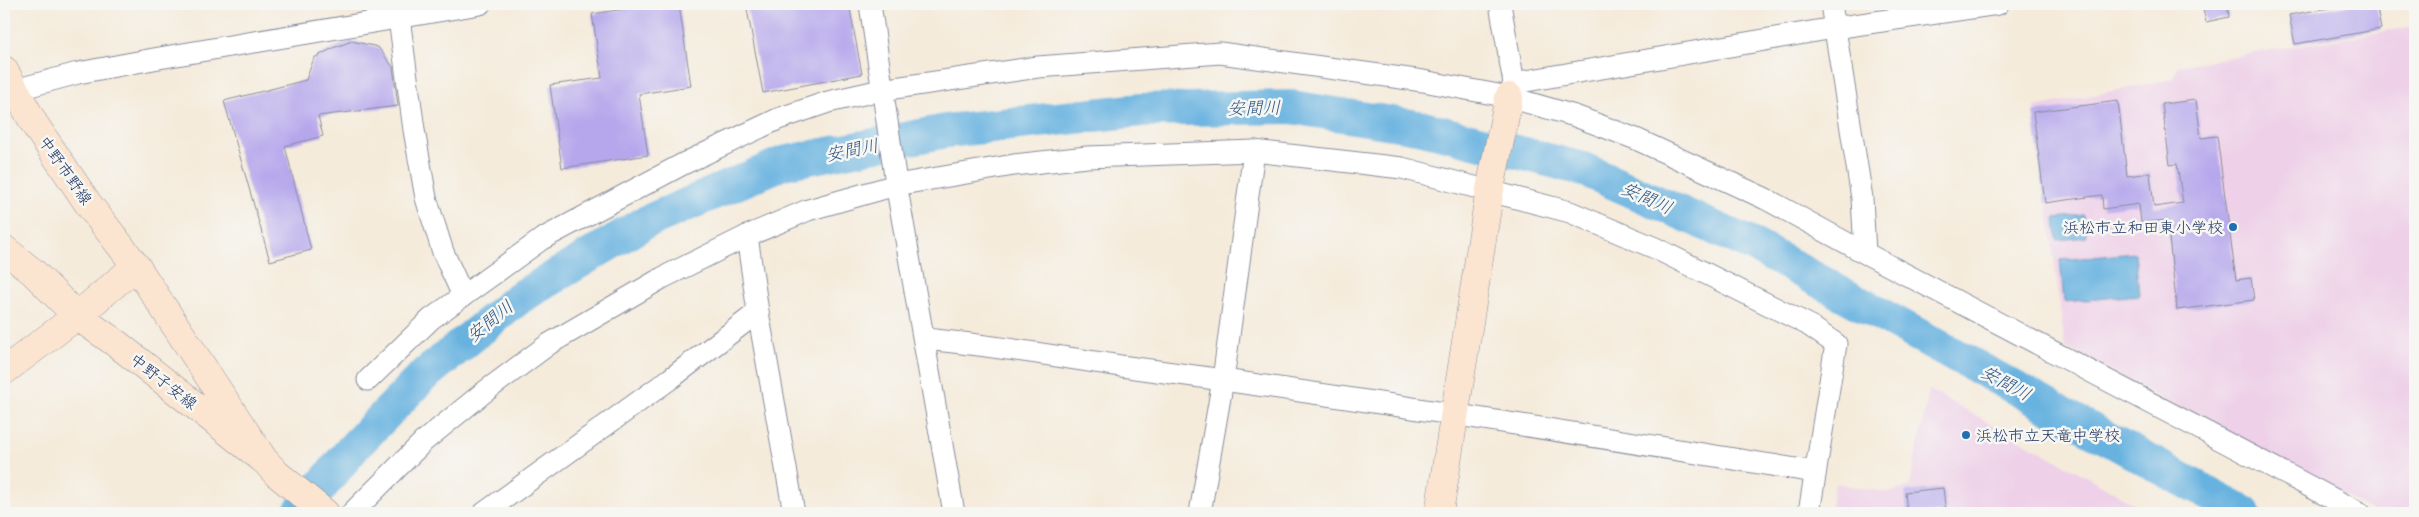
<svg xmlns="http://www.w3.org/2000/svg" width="2419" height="517" font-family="Mali,'Klee One',sans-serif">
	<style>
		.built { fill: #eed0e8 }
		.water { fill: #67b2e0; stroke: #41709f }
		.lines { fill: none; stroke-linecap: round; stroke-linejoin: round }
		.river { stroke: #67b2e0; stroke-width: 34 }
		.building { fill: #b6a7ec }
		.street-casing { stroke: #888d9c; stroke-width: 23 }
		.secondary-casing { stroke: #888d9c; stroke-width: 29 }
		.street { stroke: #fff; stroke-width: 21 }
		.secondary { stroke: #fce5d0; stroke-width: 28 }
		.poi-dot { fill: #1f6fb2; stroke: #f6f6f2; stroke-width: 2 }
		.labels { text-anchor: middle; stroke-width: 5; stroke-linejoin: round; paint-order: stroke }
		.street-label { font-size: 16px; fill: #1b2f5e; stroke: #f6f6f2 }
		.poi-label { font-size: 16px; fill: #1b2f5e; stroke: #f6f6f2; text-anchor: end }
		.water-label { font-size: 18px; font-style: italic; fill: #325685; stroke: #f6f6f2 }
	</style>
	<rect width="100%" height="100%" fill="#f6f6f2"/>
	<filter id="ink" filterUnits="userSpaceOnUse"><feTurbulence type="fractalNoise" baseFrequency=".02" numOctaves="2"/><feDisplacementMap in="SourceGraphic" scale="10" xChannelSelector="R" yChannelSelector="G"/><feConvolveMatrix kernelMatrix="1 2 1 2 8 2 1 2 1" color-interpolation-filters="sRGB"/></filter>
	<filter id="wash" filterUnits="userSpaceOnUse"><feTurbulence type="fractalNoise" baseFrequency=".0096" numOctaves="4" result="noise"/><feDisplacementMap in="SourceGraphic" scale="20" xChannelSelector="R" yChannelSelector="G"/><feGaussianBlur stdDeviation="1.12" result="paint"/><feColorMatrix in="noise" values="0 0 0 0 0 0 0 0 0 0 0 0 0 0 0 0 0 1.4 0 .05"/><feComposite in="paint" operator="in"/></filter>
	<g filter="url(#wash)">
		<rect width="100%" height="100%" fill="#f5ebdb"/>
		<g class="built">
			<polygon points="2415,26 2415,513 2376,513 2065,347 2035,107 2173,79 2178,66"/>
			<polygon points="1929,390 2093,480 2150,513 1830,513 1835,483 1889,493 1910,486"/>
		</g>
		<g class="water">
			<polygon points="2084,215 2086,237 2057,240 2055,218"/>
			<polygon points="2135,253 2139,295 2064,302 2060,260"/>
		</g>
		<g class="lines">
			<polyline class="river" points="299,513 354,447 422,377 519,298 644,223 783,163 946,131 1141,110 1291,107 1423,128 1583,169 1755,246 2244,513"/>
		</g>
		<g id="blocks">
			<g class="building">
				<polygon points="657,4 679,4 691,86 639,94 648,155 562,168 550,85 602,78 592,14"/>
				<polygon points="746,4 849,4 862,74 763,93"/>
				<polygon points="2202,4 2227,4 2229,17 2206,22"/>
				<polygon points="2352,4 2376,4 2381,29 2295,44 2289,15"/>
				<polygon points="352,41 378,47 393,67 398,106 318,116 323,136 285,146 311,250 270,261 224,101 306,80 314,58 333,48"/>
				<polygon points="2196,100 2201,138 2217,136 2236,280 2251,278 2254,300 2177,310 2167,220 2141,223 2139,204 2103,209 2102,195 2045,203 2033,112 2118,101 2127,176 2150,173 2154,207 2183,203 2177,164 2170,165 2162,104"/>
				<polygon points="1943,488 1946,513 1907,513 1905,492"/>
			</g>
		</g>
	</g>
	<g filter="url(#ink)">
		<use href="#blocks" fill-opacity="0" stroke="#888d9c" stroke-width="1"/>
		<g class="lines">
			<defs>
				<g id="street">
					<polyline points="870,4 896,183 954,513"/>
					<polyline points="1500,4 1514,83 1509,97"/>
					<polyline points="1831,4 1862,198 1865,253"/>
					<polyline points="399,18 414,130 426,198 443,252 463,296"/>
					<polyline points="1514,83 1834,28 1998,4"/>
					<polyline points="15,90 78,73 159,58 480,4"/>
					<polyline points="747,236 758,312 794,513"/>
					<path d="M924 339C995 345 1065 358 1135 368 1362 398 1589 436 1815 472"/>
					<polyline points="368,380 431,319 542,239 683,164 778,119 828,102 881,90 1038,67 1220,53 1423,81 1509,97 1575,116 1636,139 1766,199 1865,253 2360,513"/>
					<polyline points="352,513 424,441 483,393 549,344 662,278 747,236 808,210 896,185 1014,165 1087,157 1254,151 1402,168 1570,212 1655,248 1807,324 1836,344 1809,513"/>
					<polyline points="484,513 670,379 758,312"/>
					<polyline points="1200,513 1223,380 1254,151"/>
				</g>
				<g id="secondary">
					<polyline points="4,70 35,125 89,205 136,266 264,460"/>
					<polyline points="4,249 33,272 77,316 117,344 264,460 277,474 325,513"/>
					<polyline points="4,371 77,316 136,266"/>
					<polyline points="1439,513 1490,189 1509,97"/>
				</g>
			</defs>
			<use href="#street" class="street-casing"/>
			<use href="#secondary" class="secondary-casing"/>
			<use href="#street" class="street"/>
			<use href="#secondary" class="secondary"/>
		</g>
	</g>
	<g class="poi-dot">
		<circle cx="2233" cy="227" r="5"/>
		<circle cx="1966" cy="435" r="5"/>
	</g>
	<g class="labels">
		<g class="street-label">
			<text transform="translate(66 170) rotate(55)" y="6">中野市野線</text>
			<text transform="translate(164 381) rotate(38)" y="6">中野子安線</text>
		</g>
		<g class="poi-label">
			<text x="2223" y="233">浜松市立和田東小学校</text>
			<text x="1976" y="441" text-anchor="start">浜松市立天竜中学校</text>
		</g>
		<g class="water-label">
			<text transform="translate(1254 108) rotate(-1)" y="6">安間川</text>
			<text transform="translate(852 150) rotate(-11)" y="6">安間川</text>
			<text transform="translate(1647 198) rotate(24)" y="6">安間川</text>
			<text transform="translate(490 321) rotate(-39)" y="6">安間川</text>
			<text transform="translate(2006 383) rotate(29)" y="6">安間川</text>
		</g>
	</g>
	<rect width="2419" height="517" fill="none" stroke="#f6f6f2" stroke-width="20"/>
</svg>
